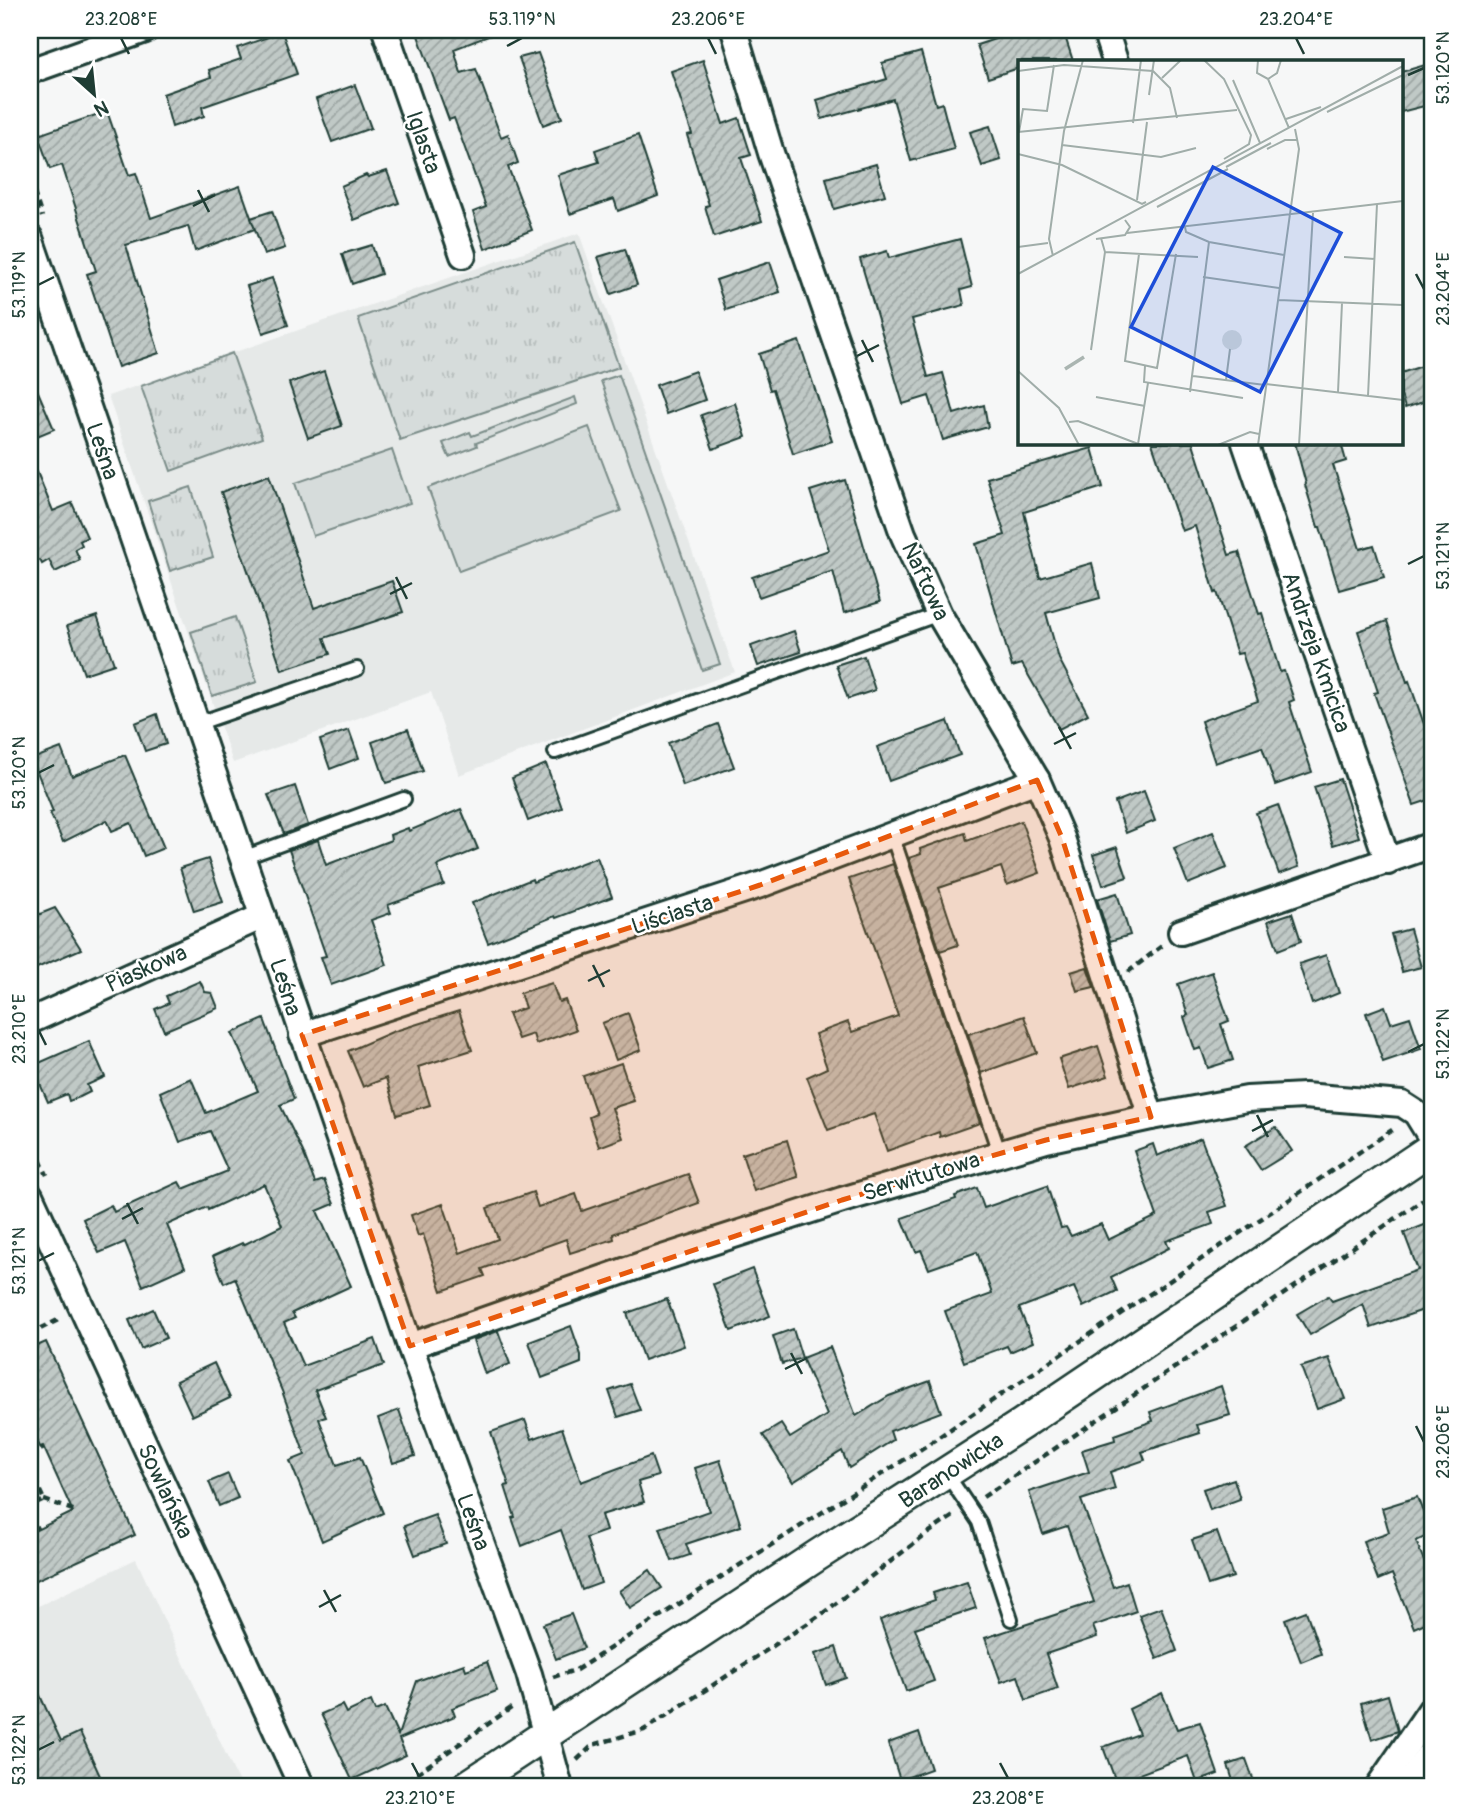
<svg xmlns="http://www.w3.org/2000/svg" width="1462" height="1817" font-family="Pangolin,sans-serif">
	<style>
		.built { fill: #e6e9e8 }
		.grass { fill: url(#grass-tufts); stroke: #7a8c88; stroke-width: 2 }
		.garden { fill: #d6dcdb; stroke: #7a8c88; stroke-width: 2 }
		.building { fill: url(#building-hatch); stroke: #1f3d34; stroke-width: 2 }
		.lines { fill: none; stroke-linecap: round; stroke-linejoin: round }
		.service-casing { stroke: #1f3d34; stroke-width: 18 }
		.minor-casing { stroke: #1f3d34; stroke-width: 30 }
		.tertiary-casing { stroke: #1f3d34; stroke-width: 35 }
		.trunk-casing { stroke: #1f3d34; stroke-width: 44 }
		.path { stroke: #1f3d34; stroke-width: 4.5; stroke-dasharray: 7 5; stroke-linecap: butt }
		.service { stroke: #fff; stroke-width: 12 }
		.minor { stroke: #fff; stroke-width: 24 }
		.tertiary { stroke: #fff; stroke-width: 30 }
		.trunk { stroke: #fff; stroke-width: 38 }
		.marked { fill: #e8590c; fill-opacity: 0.2; stroke: #e8590c; stroke-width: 5; stroke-dasharray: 14 9; stroke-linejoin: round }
		.ticks { fill: none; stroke: #1f3d34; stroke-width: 2.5 }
		.labels { text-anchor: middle; stroke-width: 5; stroke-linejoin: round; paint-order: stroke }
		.street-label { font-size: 23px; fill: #1f3d34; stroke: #fff }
		.inset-river { fill: none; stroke: #aab5b1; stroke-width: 3.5 }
		.inset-road { fill: none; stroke: #a0ada9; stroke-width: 2 }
		.view { fill: #1d4ed8; fill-opacity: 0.15; stroke: #1d4ed8; stroke-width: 3.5 }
		.inset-edge { fill: none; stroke: #1f3d34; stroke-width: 3.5 }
		.neatline { fill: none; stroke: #1f3d34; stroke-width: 2.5 }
		.ticks-label { font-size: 18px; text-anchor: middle; fill: #1f3d34 }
	</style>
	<defs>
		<pattern id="grass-tufts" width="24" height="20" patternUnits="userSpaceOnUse" patternTransform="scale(1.75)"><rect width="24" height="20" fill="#d6dcdb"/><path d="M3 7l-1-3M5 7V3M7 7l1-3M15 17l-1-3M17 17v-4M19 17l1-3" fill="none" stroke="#b7bebd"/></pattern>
		<pattern id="building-hatch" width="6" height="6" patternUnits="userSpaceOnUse" patternTransform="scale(1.75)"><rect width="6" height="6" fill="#c0c9c6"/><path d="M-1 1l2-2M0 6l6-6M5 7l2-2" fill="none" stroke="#9ba4a2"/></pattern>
	</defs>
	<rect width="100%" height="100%" fill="#f6f7f7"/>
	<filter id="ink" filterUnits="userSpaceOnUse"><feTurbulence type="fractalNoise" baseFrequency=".0143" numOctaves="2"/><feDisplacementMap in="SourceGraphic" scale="14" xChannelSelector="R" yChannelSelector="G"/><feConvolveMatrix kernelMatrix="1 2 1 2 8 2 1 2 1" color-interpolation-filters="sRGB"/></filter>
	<g filter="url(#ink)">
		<g class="built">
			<polygon points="579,233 735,672 459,775 431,692 233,763 108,396"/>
			<polygon points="136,1559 241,1787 30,1787 30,1610"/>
		</g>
		<g class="grass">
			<polygon points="575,242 619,367 400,440 358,318"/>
			<polygon points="232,353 262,438 171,471 141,386"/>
			<polygon points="191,487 213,557 170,571 148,501"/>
			<polygon points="235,617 257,682 212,696 191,632"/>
		</g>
		<g class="garden">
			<polygon points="619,375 720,664 702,670 601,381"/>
			<polygon points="575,397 577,404 476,443 477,446 449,457 443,443 470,432 472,436"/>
			<polygon points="589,427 621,511 459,571 428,488"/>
			<polygon points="392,450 410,503 313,536 295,483"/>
		</g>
		<g class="building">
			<polygon points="416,30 498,30 499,32 454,49 461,73 476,69 501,137 508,134 518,163 508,167 532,230 485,249 473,212 486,207 454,118 449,120"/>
			<polygon points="1022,30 1063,30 1073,61 1019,61 1019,68 988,78 977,45"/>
			<polygon points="282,32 297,74 202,107 204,116 172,127 163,94 211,77 209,70 241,59 237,48"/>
			<polygon points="921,52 936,105 942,103 954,149 911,161 893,99 822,119 817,100 887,79 882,63"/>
			<polygon points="538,53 562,118 543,125 519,58"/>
			<polygon points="703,60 723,124 739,118 751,155 741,158 762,221 714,237 705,206 709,205 687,135 692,134 671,71"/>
			<polygon points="1432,63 1432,104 1401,112 1401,72"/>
			<polygon points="355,85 371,128 332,142 316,99"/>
			<polygon points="107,111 129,175 136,173 151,218 240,186 255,229 195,251 188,226 126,245 159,353 118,367 87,274 96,271 62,165 50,169 38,135"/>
			<polygon points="990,126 1001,160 982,166 970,132"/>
			<polygon points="638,135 658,196 618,211 614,199 570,214 558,175 599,162 595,150"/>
			<polygon points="876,164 885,195 834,209 826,178"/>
			<polygon points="387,171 399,203 354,220 341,186 366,175 368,177"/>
			<polygon points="272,211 285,248 264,255 251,218"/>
			<polygon points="960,239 972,287 961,290 964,305 912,319 928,377 943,373 954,414 984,405 988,427 943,440 929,396 903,404 860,259 887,251 889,258"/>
			<polygon points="372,245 381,274 352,284 342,254"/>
			<polygon points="625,249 637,285 611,294 598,257"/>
			<polygon points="770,262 780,292 726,310 716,280"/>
			<polygon points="272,278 288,325 263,333 247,286"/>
			<polygon points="799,341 832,441 793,454 773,389 770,390 759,354"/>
			<polygon points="1428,364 1432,378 1432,399 1405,408 1401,395 1401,373"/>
			<polygon points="324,371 342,426 308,438 289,383"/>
			<polygon points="695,371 705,400 666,414 656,385"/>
			<polygon points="30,373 54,429 30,439"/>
			<polygon points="735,403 746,437 713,449 701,415"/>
			<polygon points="1152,443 1193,443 1229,555 1239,552 1259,614 1262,613 1280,672 1284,671 1294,700 1289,702 1312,772 1275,785 1262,747 1215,763 1201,721 1258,701 1242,653 1237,654 1217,592 1215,593 1195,526 1182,531"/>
			<polygon points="1295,443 1341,443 1346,461 1333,465 1360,549 1374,545 1384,577 1339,590 1320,527 1318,527 1305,485 1306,484"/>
			<polygon points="1092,448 1103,487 1024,512 1040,578 1092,563 1100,598 1046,613 1059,659 1088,714 1059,729 1022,664 1012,667 976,544 1005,535 987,478"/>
			<polygon points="30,455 53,511 72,503 87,537 80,541 82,545 75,549 80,560 55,572 49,560 42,564 40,560 30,565"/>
			<polygon points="269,475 314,608 392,581 403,612 324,638 330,654 282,670 221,492"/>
			<polygon points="845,480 880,602 844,613 833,571 759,597 752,577 829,550 810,491"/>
			<polygon points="97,616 114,664 84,674 67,626"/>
			<polygon points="1387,621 1407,682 1409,681 1432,747 1432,799 1414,805 1374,693 1378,692 1358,631"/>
			<polygon points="794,631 801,652 758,666 751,646"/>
			<polygon points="864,656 875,690 848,699 836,665"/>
			<polygon points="157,714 166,744 145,751 135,723"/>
			<polygon points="948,721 960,755 889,781 877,747"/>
			<polygon points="718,724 734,767 683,786 668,743"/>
			<polygon points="408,729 423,771 386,783 372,742"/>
			<polygon points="349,730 359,758 330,769 320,740"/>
			<polygon points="61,748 72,776 125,755 164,848 144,856 131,823 112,831 107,820 63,842 50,813 53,812 32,759"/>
			<polygon points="546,764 562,808 528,821 512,778"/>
			<polygon points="1340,779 1359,837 1333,845 1314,787"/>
			<polygon points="295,786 308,825 284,834 268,795"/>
			<polygon points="1144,791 1155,821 1126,833 1115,802"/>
			<polygon points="1278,805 1299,867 1279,874 1256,813"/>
			<polygon points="461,809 478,849 437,866 444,885 388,905 391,913 371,920 387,965 331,985 321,957 326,956 289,850 318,840 326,865 391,840 390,835 408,828 409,831"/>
			<polygon points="1021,821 1040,873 1007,885 1001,867 939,888 958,945 940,951 909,858 921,854 920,849 965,833 967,841"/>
			<polygon points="1213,832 1227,868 1188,884 1174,848"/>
			<polygon points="1117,847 1127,877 1103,885 1093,855"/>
			<polygon points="597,857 612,897 556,918 555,916 488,943 472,903 532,879 533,882"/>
			<polygon points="208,859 223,902 194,911 180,868"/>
			<polygon points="893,864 980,1123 940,1137 939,1132 887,1151 874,1114 828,1130 807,1077 827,1068 815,1034 848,1022 852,1032 898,1016 849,879"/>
			<polygon points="1117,893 1130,935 1110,941 1097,899"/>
			<polygon points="55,908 81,949 30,971 30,918"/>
			<polygon points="1292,913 1301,941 1278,950 1268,921"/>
			<polygon points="1410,929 1421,967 1402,972 1391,934"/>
			<polygon points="1326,955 1339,993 1312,1004 1299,964"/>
			<polygon points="1087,967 1094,987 1077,991 1071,972"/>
			<polygon points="1212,972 1229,1021 1221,1024 1233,1060 1208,1068 1201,1048 1195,1050 1184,1017 1188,1015 1178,984"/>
			<polygon points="200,981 205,992 212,993 218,1008 164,1031 155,1009 169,1003 166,996"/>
			<polygon points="552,983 559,1002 565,1000 576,1030 536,1044 533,1034 518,1039 508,1014 525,1008 520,993"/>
			<polygon points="1385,1006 1391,1023 1410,1017 1421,1049 1383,1062 1366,1013"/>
			<polygon points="459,1011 472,1050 418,1067 430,1105 397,1115 386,1078 363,1087 348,1051 392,1032"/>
			<polygon points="628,1013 641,1050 616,1060 602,1023"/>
			<polygon points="1024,1016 1037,1053 981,1073 968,1034"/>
			<polygon points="264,1019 294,1099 280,1105 303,1152 315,1183 324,1180 334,1204 317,1211 351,1286 292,1313 295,1318 284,1323 303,1366 375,1339 384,1365 315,1390 326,1417 319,1419 337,1465 360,1457 383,1513 322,1541 290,1461 305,1455 282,1391 235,1278 224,1283 213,1256 242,1243 243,1245 282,1226 264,1184 208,1210 207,1207 167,1225 185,1267 143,1286 125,1242 99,1253 83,1219 111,1205 114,1212 179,1182 183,1189 228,1171 210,1131 180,1142 160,1092 191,1078 206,1113 258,1091 232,1033"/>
			<polygon points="89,1041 105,1077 87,1085 90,1092 80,1097 69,1101 67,1094 48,1102 32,1066"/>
			<polygon points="1098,1046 1108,1076 1069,1089 1059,1059"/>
			<polygon points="621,1063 634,1101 612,1108 623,1138 599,1147 589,1117 596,1114 583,1076"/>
			<polygon points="1276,1127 1292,1151 1261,1170 1245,1146"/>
			<polygon points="1201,1138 1227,1206 1209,1212 1213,1224 1166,1241 1169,1248 1111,1277 1117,1291 1083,1307 1074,1287 1019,1308 1033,1342 1010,1352 1007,1346 964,1362 945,1311 992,1294 977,1252 929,1269 921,1250 916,1252 902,1218 956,1199 955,1196 977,1188 984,1208 1047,1186 1061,1228 1066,1227 1071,1236 1101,1224 1108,1240 1157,1216 1134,1151 1153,1144 1157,1156"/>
			<polygon points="787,1140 798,1177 754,1191 742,1154"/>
			<polygon points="688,1174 699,1203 613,1234 614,1239 570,1253 566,1239 482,1269 485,1276 442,1291 423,1234 418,1236 411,1215 443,1204 460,1253 498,1239 487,1208 533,1192 538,1207 576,1194 582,1211"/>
			<polygon points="1432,1222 1432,1307 1371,1328 1363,1304 1310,1335 1297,1314 1328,1296 1332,1301 1418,1270 1404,1233"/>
			<polygon points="752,1269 770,1316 731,1331 713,1284"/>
			<polygon points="667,1299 684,1346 644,1360 627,1313"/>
			<polygon points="153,1309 166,1338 141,1349 129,1320"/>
			<polygon points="571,1326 581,1355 581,1363 542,1378 529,1342"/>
			<polygon points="793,1329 802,1358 830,1347 856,1416 889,1396 930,1381 941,1412 890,1431 893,1440 849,1468 842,1451 793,1482 763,1435 781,1424 790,1438 827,1415 802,1358 782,1364 773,1336"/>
			<polygon points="498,1331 510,1364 485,1374 473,1340"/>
			<polygon points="46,1342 135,1535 30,1583 30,1533 73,1512 43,1446 40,1447 30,1426 30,1349"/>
			<polygon points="1329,1358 1345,1399 1317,1409 1301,1367"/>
			<polygon points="214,1363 230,1398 192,1416 176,1381"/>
			<polygon points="630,1384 640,1410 618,1417 609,1391"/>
			<polygon points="1221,1386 1230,1415 1197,1425 1200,1433 1142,1452 1145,1460 1110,1472 1115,1489 1081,1500 1113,1587 1127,1582 1136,1611 1093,1626 1097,1637 1046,1654 1058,1689 1026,1700 1018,1676 1001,1682 985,1638 1094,1602 1067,1526 1043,1534 1029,1492 1089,1472 1082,1450 1115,1440 1114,1435 1153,1421 1150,1412"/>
			<polygon points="399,1410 415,1456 393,1463 378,1418"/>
			<polygon points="525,1420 532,1439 562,1428 581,1482 651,1456 658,1476 638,1482 644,1502 601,1515 606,1531 586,1538 601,1583 582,1590 561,1530 522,1546 512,1518 515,1517 505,1486 509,1485 491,1432"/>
			<polygon points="720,1460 741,1526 686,1544 690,1555 672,1561 660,1528 709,1511 695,1468"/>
			<polygon points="228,1474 238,1498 219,1506 209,1482"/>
			<polygon points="1234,1479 1240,1499 1210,1510 1203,1489"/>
			<polygon points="1417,1497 1432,1534 1416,1541 1432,1581 1432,1620 1414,1628 1392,1574 1378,1580 1363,1541 1389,1532 1382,1508"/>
			<polygon points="435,1515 446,1544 415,1555 404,1526"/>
			<polygon points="1217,1532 1233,1577 1208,1585 1192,1540"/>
			<polygon points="650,1570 662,1588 630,1608 619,1591"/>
			<polygon points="967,1582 976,1608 915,1628 934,1681 906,1691 880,1620 935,1600 933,1593"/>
			<polygon points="1161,1607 1177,1651 1157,1659 1139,1615"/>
			<polygon points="1306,1611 1321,1654 1301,1662 1285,1619"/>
			<polygon points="571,1614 584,1648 556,1659 543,1624"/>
			<polygon points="836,1647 846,1678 826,1685 815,1654"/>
			<polygon points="487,1662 497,1691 452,1708 455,1716 399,1739 406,1755 352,1780 321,1714 342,1705 346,1713 371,1701 375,1711 385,1707 398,1735 417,1681 464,1664 466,1670"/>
			<polygon points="30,1674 61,1741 80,1732 105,1787 30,1787"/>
			<polygon points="1162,1693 1177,1729 1200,1722 1218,1774 1197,1782 1188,1756 1139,1774 1141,1780 1118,1787 1103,1747 1139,1734 1129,1709"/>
			<polygon points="1388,1695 1398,1731 1372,1740 1361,1703"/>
			<polygon points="919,1732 931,1769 900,1780 888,1743"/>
			<polygon points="1246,1759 1256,1787 1235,1787 1228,1765"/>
		</g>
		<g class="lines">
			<defs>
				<g id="service">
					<polyline points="196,724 357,669"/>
					<polyline points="555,752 939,614"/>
					<polyline points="892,835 999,1152"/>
					<polyline points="243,858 404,799"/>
					<polyline points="946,1473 979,1522 1011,1619"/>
				</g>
				<g id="minor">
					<polyline points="385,30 463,255"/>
					<polyline points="734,30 771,153 903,534 939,614 1037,780 1062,838 1151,1117"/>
					<polyline points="1105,30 1115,61"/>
					<polyline points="30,71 145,30"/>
					<polyline points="30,238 410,1346 529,1674 560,1787"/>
					<polyline points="1245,443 1388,862"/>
					<polyline points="1181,932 1432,845"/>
					<polyline points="30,1021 263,916"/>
					<polyline points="302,1035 760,885 1037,780"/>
					<polyline points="30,1195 302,1787"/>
					<polyline points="410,1346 644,1264 842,1200 1046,1140 1151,1117 1247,1099 1304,1096 1402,1104 1416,1113 1432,1139"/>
					<polyline points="1378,1787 1432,1708"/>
				</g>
				<polyline id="tertiary" points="466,1787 818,1555 1022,1424 1432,1148"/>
				<polyline id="trunk" points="1414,1787 1432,1762"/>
			</defs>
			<use href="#service" class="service-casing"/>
			<use href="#minor" class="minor-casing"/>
			<use href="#tertiary" class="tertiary-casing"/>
			<use href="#trunk" class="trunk-casing"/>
			<g class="path">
				<polyline points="30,181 42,217"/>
				<polyline points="1128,972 1163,945"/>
				<polyline points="30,1138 47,1175"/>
				<polyline points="30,1334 60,1319"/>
				<polyline points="30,1455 44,1448"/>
				<polyline points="30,1469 44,1500 30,1507"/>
				<polyline points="983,1497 1432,1194"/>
				<polyline points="44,1500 76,1511"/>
				<polyline points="30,1515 37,1529"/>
				<polyline points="553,1677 576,1670 921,1449 1395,1128"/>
				<polyline points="577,1760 593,1745 644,1730 822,1614 925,1535 955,1515"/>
				<polyline points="397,1787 514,1706"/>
			</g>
			<use href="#service" class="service"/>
			<use href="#minor" class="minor"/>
			<use href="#tertiary" class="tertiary"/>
			<use href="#trunk" class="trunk"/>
		</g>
	</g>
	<path class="marked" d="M1037 780 1062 838 1151 1117 1046 1140 842 1200 410 1346 302 1035 760 885Z"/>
	<path class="ticks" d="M121 38 129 54M708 38 716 54M1296 38 1304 54M507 46 522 38M1408 75 1424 68M198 190 209 212M193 206 215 195M1416 274 1424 289M38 285 54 277M862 340 873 362M857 356 879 345M1408 564 1424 556M396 577 407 599M390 594 412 583M1059 727 1071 749M1054 744 1076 733M38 773 54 765M593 965 604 987M588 981 610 970M38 1029 46 1045M1408 1052 1424 1044M1257 1115 1268 1137M1252 1131 1273 1120M127 1203 138 1224M122 1219 143 1208M38 1261 54 1253M791 1353 802 1374M785 1369 807 1358M1416 1426 1424 1442M324 1590 336 1612M319 1607 341 1595M38 1750 54 1742M412 1763 420 1778M1000 1763 1008 1778"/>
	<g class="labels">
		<g class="street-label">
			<text transform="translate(424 142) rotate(71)" y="8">Iglasta</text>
			<text transform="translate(103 451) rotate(71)" y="8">Leśna</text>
			<text transform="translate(926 581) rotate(65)" y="8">Naftowa</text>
			<text transform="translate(1317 652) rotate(71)" y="8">Andrzeja Kmicica</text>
			<text transform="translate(672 914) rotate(-18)" y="8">Liściasta</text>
			<text transform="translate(146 968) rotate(-24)" y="8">Piaskowa</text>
			<text transform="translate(286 987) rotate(72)" y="8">Leśna</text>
			<text transform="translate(921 1176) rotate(-17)" y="8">Serwitutowa</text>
			<text transform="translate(951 1470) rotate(-33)" y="8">Baranowicka</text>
			<text transform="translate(166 1491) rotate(65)" y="8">Sowlańska</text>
			<text transform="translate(474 1522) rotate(70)" y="8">Leśna</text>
		</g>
	</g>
	<g transform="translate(1018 60)">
		<rect width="385" height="385" fill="#f6f7f7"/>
		<path d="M204 280a10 10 0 1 1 20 0a10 10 0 1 1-20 0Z" fill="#d6dcdb"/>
		<path class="inset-river" d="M47 309 66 297"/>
		<path class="inset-road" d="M186 0 206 19 233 75 231 84 206 99M240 0 239 13 250 19 259 13 263 0M0 11 46 5 135 11 152 28 159 58M144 18 163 0M250 19 271 68M215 20 242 83M131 35 136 0M309 52 385 15M268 59 303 47M115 63 123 0M0 72 219 50M1 72 5 49 29 51 36 5M44 85 143 97 178 88M249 89 267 80H280M0 94 44 105 124 144 128 142M208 107 253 83M119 140 129 62M139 147 210 109M167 167 168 172 191 182 266 195M109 173 385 141M78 179 107 175 112 167 107 160M0 187 30 183M87 192 180 197M121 194 107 301 139 308 158 194M35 196 31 179 46 71 65 0M326 197 357 199M0 214 385 6M185 217 261 228M260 240 385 245M73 290 87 192 83 178M127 306 126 322 225 338M0 311 41 348 61 385M175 316 247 325M208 320 212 289M248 324 385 340M172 332 191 182M320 332 324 243M350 336 359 144M78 337 127 346M51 362 60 361 123 385M120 384 130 323M200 385 232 372 241 374M240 385 281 89 277 69M281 385 295 153"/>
		<path class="view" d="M195 107 323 173 242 332 113 267Z"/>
		<rect width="385" height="385" class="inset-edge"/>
	</g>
	<rect width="1462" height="1817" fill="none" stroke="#fff" stroke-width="77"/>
	<g transform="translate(94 94) rotate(153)" stroke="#ffffff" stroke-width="5" paint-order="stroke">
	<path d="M0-5L12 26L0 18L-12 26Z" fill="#1f3d34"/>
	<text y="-10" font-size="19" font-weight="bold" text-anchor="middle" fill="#1f3d34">N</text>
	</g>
	<rect x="38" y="38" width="1386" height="1740" class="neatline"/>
	<g class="ticks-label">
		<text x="121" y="25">23.208°E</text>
		<text x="522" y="25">53.119°N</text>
		<text x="708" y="25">23.206°E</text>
		<text x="1296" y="25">23.204°E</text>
		<text transform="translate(1443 68) rotate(-90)" y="6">53.120°N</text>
		<text transform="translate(19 285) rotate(-90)" y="6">53.119°N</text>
		<text transform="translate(1443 289) rotate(-90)" y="6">23.204°E</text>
		<text transform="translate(1443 556) rotate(-90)" y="6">53.121°N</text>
		<text transform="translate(19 773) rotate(-90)" y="6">53.120°N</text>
		<text transform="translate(19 1029) rotate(-90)" y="6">23.210°E</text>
		<text transform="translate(1443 1044) rotate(-90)" y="6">53.122°N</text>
		<text transform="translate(19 1261) rotate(-90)" y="6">53.121°N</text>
		<text transform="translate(1443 1442) rotate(-90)" y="6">23.206°E</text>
		<text transform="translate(19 1750) rotate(-90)" y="6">53.122°N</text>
		<text x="420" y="1804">23.210°E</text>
		<text x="1008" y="1804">23.208°E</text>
	</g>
</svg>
